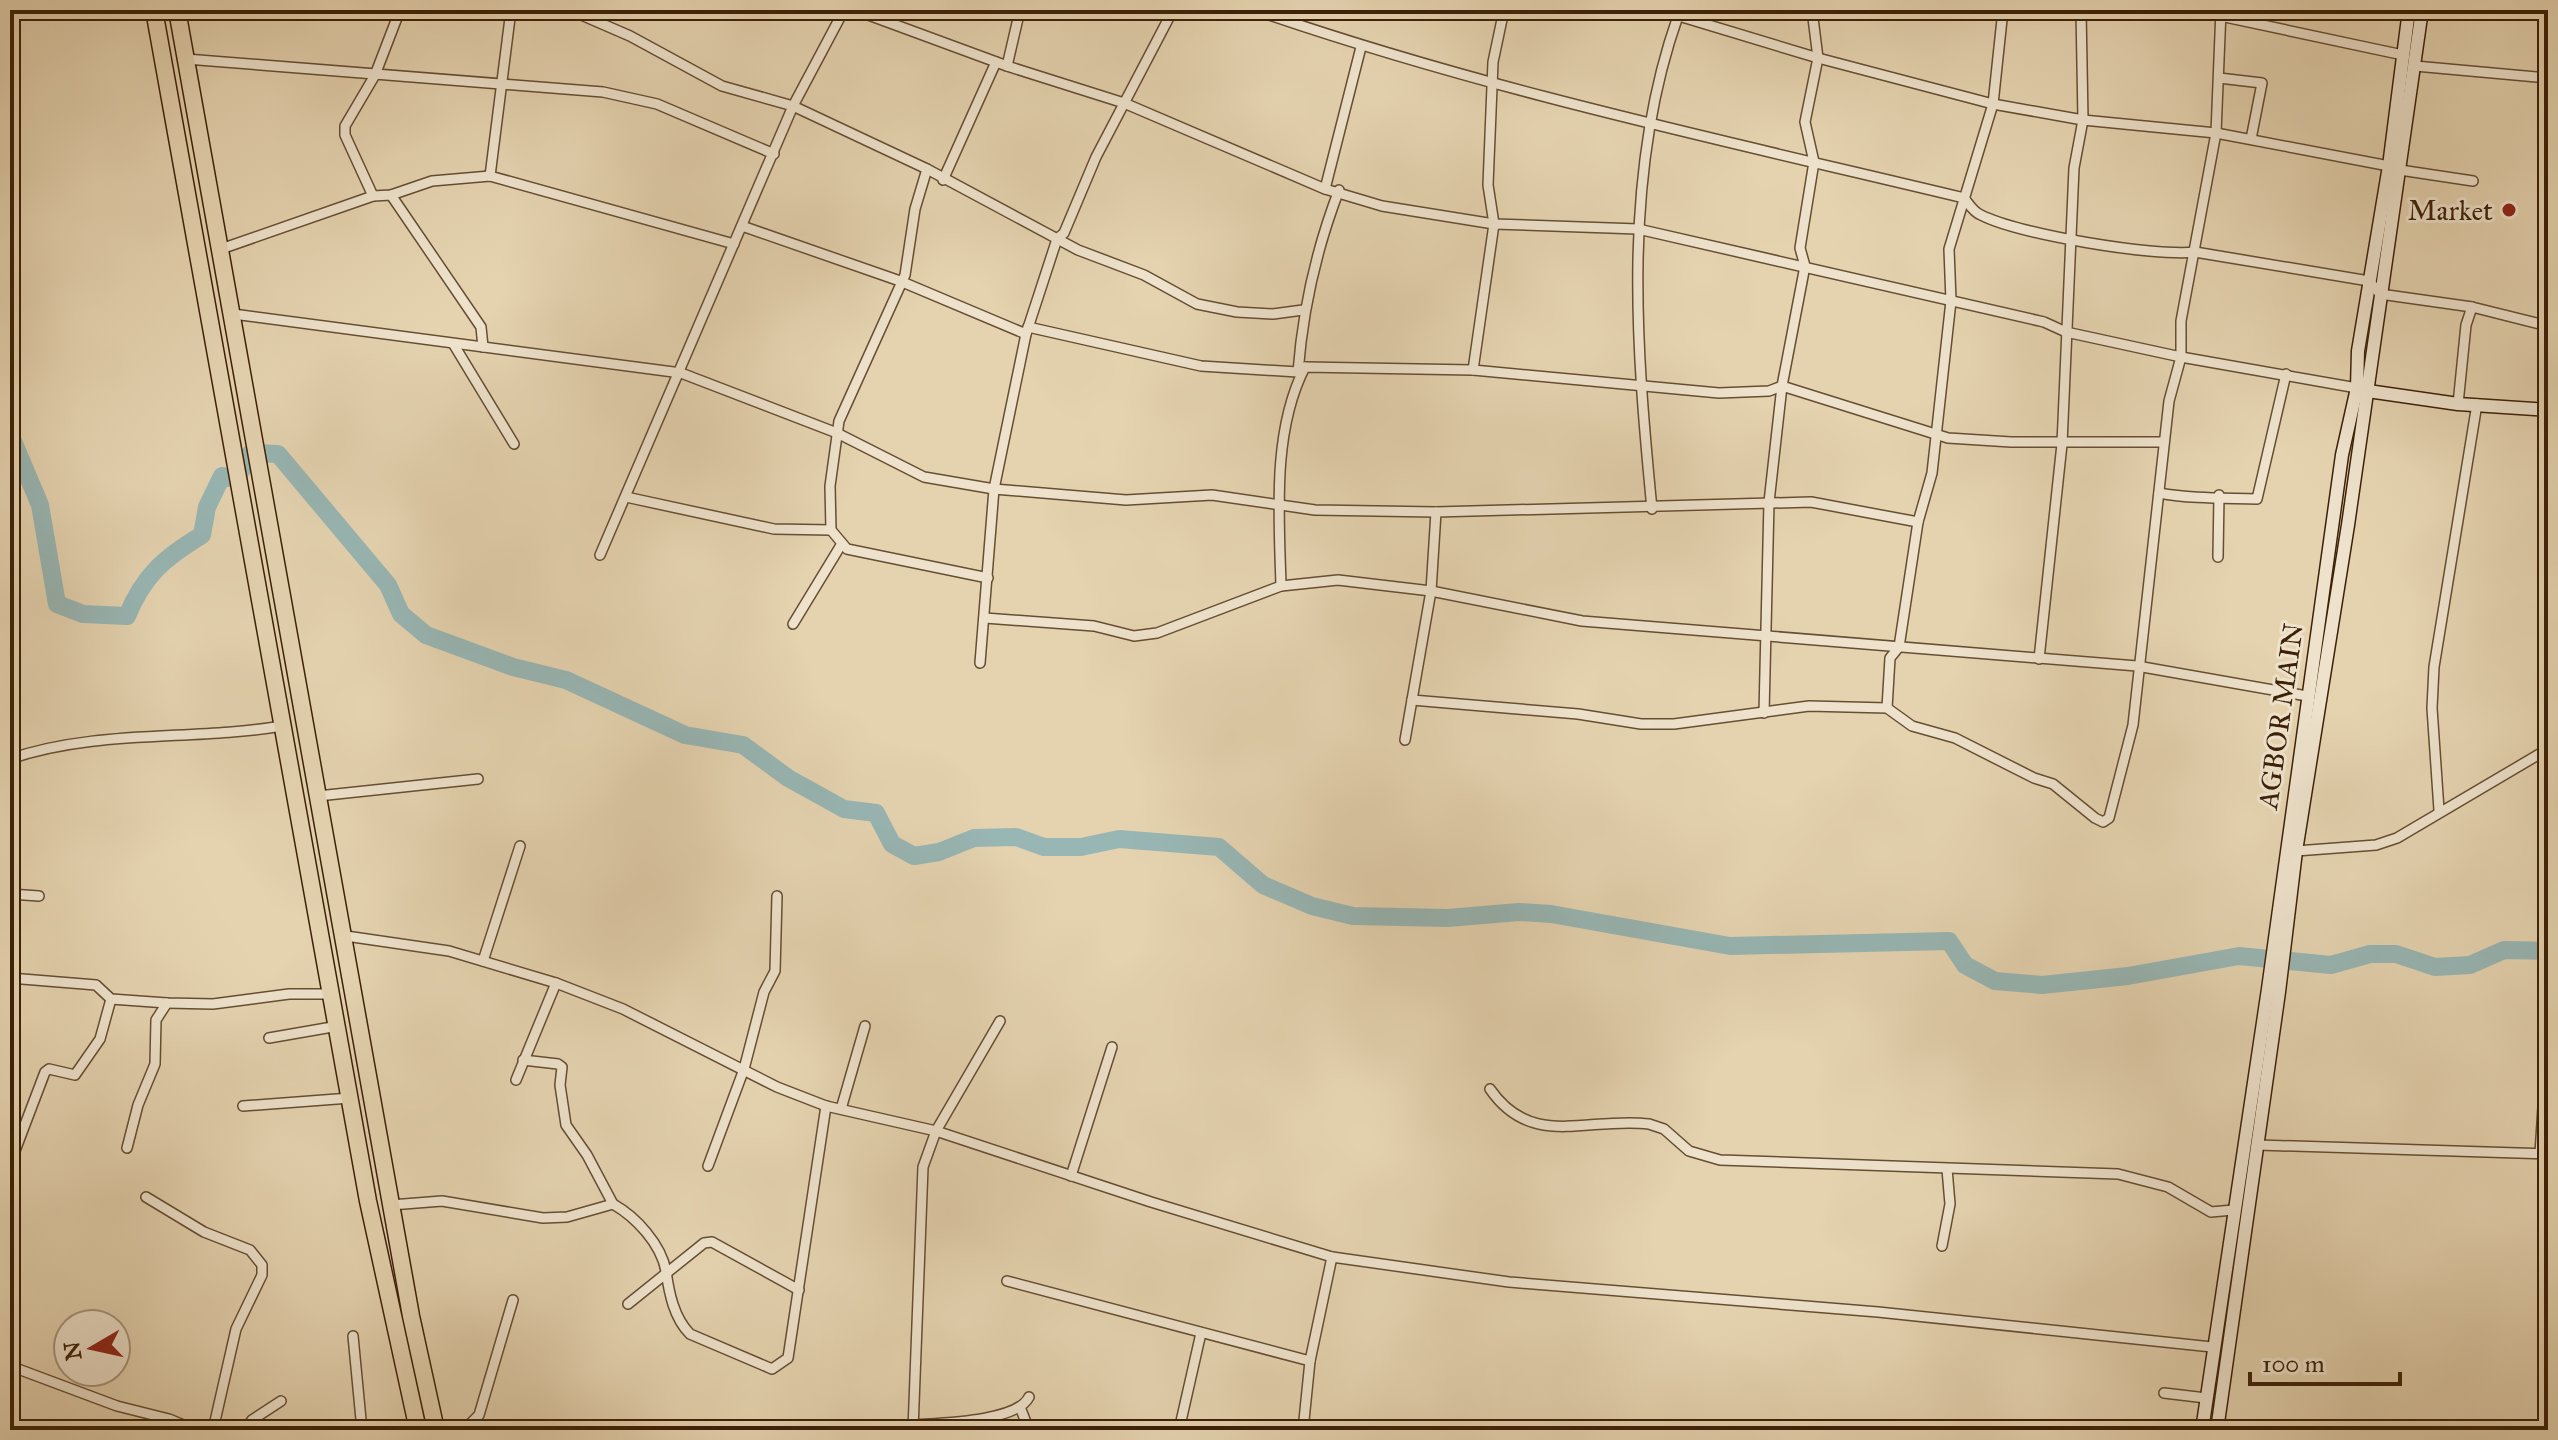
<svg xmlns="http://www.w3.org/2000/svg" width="2558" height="1440" font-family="'IM FELL Great Primer',serif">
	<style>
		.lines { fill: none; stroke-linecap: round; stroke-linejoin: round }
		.river { stroke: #98b6b4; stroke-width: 18 }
		.street-casing { stroke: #664e32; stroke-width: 12 }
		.secondary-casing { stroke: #3c2108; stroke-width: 15 }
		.highway-casing { stroke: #3c2108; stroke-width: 19 }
		.street { stroke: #eee2cc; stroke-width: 9 }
		.secondary { stroke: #eee2cc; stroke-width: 12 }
		.highway { stroke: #e5d3b0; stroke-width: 16 }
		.poi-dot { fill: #8f2418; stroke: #eee2cc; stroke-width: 3 }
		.labels { text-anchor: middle; stroke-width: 6; stroke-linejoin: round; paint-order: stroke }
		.poi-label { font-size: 28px; fill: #3c2108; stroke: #eee2cc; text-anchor: end }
		.street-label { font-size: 28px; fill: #3c2108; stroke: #eee2cc }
	</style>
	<rect width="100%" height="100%" fill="#e5d3b0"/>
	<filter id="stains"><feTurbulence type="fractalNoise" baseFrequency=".0025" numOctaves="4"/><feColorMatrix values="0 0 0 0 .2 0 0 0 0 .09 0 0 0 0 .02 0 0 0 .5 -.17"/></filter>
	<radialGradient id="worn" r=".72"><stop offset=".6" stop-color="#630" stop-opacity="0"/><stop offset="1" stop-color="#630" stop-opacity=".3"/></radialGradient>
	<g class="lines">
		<path class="river" d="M10 434 40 505 57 604 83 614 127 616C144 575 164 558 202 535L207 507 222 476 236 479 251 453 278 454 388 585 401 614 426 635 513 667 566 680 685 735 743 745 788 778 844 809 876 813 892 844 914 856 939 852 974 838 1016 837 1044 847H1081L1119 839 1219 847 1263 885 1312 906 1353 916 1448 918 1519 912 1551 914 1730 946 1949 941 1965 965 1995 981 2042 985 2128 976 2239 956 2331 965 2370 954H2396L2435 967 2470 965 2504 950 2548 951"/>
		<defs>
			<g id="street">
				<polyline points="570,10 630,36 722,86 793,106 927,169 1078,250 1144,275 1197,304 1237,312 1273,314 1303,310"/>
				<polyline points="855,10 1007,66 1124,103 1325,189 1382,206 1494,224 1638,229 2044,322 2066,332 2181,357 2357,388"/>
				<path d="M1255 10C1486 90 1726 141 1964 198 1969 204 1973 212 1981 215 2018 234 2154 257 2195 252L2369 281 2380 294 2472 307 2548 326"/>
				<polyline points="1659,10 1818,58 1993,104 2083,120 2216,133 2389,166"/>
				<polyline points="2192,10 2403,55"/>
				<polyline points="186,59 603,92 657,104 774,154"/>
				<polyline points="1007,66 1020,10"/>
				<polyline points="2415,66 2548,78"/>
				<polyline points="2219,78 2262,83 2251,139"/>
				<polyline points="927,169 915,209 905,275 839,421 830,486 831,530 847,549 988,578"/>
				<polyline points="2400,170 2473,181"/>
				<polyline points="490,176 511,10"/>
				<polyline points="943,180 996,62"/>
				<polyline points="1325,189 1361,47"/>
				<polyline points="391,195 481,327 483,347"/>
				<polyline points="373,196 345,135 345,126 375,75 400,10"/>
				<polyline points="742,226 900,281 1026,334"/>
				<polyline points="221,249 373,196 391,195 432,181 490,176 734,244"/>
				<polyline points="233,314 681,373 837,433 924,477 994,489 1126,500 1212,495 1315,510 1436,512 1811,502 1918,522"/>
				<polyline points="1028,327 1201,366 1298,372 1305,367 1473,370 1719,393 1769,391 1782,386 1948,438 2011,442 2164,442"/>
				<polyline points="454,345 514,444"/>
				<polyline points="1473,370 1494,224 1488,185 1493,62 1504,10"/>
				<path d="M1298 372C1303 307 1316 250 1339 190"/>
				<polyline points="2458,404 2466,325 2472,307"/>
				<path d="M2159 493C2192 499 2224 498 2257 499L2286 374"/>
				<polyline points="626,497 774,529 831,530"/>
				<path d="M1652 509C1636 345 1622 174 1678 16"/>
				<polyline points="600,555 793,106 844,10"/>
				<polyline points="2218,557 2219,495"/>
				<path d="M1281 586C1279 515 1272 431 1305 367"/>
				<polyline points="985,618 1094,626 1134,636 1157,633 1281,586 1338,580 1431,591 1582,621 2137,666 2307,696"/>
				<polyline points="793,624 841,545"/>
				<polyline points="2039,659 2062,444 2074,168 2083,120 2081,10"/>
				<polyline points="980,663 994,489 1026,334 1057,239 1064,233 1096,157 1173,10"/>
				<polyline points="1412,700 1578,714 1641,724 1674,724 1809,706 1887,708 1912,726 1955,738 2034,778 2053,784 2095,818 2103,822 2109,818 2133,725 2169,401 2181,357 2181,321 2216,133 2221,10"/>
				<polyline points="1887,708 1890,658 1899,647 1918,522 1932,473 1951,301 1949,249 1993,104 2003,10"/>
				<polyline points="1764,713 1769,502 1782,386 1805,266 1800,248 1814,162 1805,122 1818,58 1812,10"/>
				<polyline points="1405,740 1431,591 1436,512"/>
				<path d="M10 759C97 729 193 741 282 726"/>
				<polyline points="318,796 478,779"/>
				<polyline points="2439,810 2432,708 2434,667 2477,404"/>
				<polyline points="2296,851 2376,845 2397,838 2548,749"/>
				<polyline points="10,894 39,896"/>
				<polyline points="346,936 449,951 556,983 623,1009 777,1087 826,1106 936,1131 1151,1202 1332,1257 1509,1282 1878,1312 2212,1347"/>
				<polyline points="483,961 520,846"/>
				<polyline points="10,978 96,985 111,999 167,1003 213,1004 289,994 330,994"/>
				<polyline points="269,1038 338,1026"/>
				<polyline points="523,1060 558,1064 562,1067 560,1085 566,1125 587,1155 613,1204"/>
				<polyline points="516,1080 556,983"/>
				<path d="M1490 1089C1532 1150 1589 1116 1649 1124L1664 1129 1689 1151 1720 1160 2118 1174 2168 1187 2211 1212 2233 1210"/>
				<polyline points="243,1106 350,1098"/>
				<polyline points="841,1109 865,1026"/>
				<polyline points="2258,1145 2548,1154"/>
				<polyline points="127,1148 138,1105 155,1064 156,1020 167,1003"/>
				<polyline points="2540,1154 2548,1029"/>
				<polyline points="10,1164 45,1072 49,1069 75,1075 100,1039 111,999"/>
				<polyline points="708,1166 744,1069 764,992 775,971 777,896"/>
				<polyline points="1071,1176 1112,1047"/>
				<polyline points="146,1197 204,1232 250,1250 262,1265 262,1275 236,1329 213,1430"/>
				<path d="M391 1205 442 1201 543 1218 567 1217 613 1204C636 1217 661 1244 666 1271 669 1293 674 1318 690 1334L772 1369 788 1358 826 1106"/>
				<polyline points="1942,1246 1950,1204 1947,1169"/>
				<polyline points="1007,1281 1310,1361"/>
				<polyline points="628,1304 704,1243 712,1242 799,1290"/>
				<polyline points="353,1336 362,1430"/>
				<polyline points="10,1366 117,1406 169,1419 195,1430"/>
				<polyline points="2164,1393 2206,1398"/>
				<polyline points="1020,1407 1029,1430"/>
				<path d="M913 1425C938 1423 1017 1422 1029 1397"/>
				<polyline points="2112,1429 2115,1430"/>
				<polyline points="245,1430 252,1420 281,1401"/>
				<polyline points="464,1430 479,1415 513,1300"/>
				<polyline points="913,1430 923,1167 936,1131 1000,1021"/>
				<polyline points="1179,1430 1201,1333"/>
				<polyline points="1303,1430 1310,1361 1332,1257"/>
			</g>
			<g id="secondary">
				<polyline points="2361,390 2458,404 2548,410"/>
				<polyline points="2202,1430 2268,989 2342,455 2357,388 2358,351 2389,166 2409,10"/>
				<polyline points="2217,1430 2279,992 2296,851 2348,525 2422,10"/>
			</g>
			<g id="highway">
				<polyline points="154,10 368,1201 418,1430"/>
				<polyline points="177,10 411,1316 436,1430"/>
			</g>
		</defs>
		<use href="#street" class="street-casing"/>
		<use href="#secondary" class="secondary-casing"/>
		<use href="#highway" class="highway-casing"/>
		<use href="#street" class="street"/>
		<use href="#secondary" class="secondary"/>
		<use href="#highway" class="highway"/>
	</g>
	<circle class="poi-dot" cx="2509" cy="210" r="8"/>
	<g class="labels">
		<g class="poi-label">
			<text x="2493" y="220">Market</text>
		</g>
		<g class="street-label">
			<text transform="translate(2280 716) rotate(-82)" y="10">AGBOR MAIN</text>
		</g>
	</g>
	<rect width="2558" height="1440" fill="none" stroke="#e5d3b0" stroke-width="40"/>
	<rect x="12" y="12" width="2534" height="1416" fill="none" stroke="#3c2108" stroke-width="4"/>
	<rect x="20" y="20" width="2518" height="1400" fill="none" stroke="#3c2108" stroke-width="2"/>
	<g transform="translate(92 1348) rotate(261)"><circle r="38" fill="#eee2cc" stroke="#a7957e" stroke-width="2"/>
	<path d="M0-6L14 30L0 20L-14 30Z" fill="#8f2418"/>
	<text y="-12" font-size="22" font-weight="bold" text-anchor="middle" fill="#3c2108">N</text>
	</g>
	<path d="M2250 1372v12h150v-12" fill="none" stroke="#3c2108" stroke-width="4"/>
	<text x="2262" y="1372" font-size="24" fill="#3c2108" stroke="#eee2cc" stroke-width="6" paint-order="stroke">100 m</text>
	<rect width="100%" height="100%" filter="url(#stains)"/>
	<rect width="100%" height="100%" fill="url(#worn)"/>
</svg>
